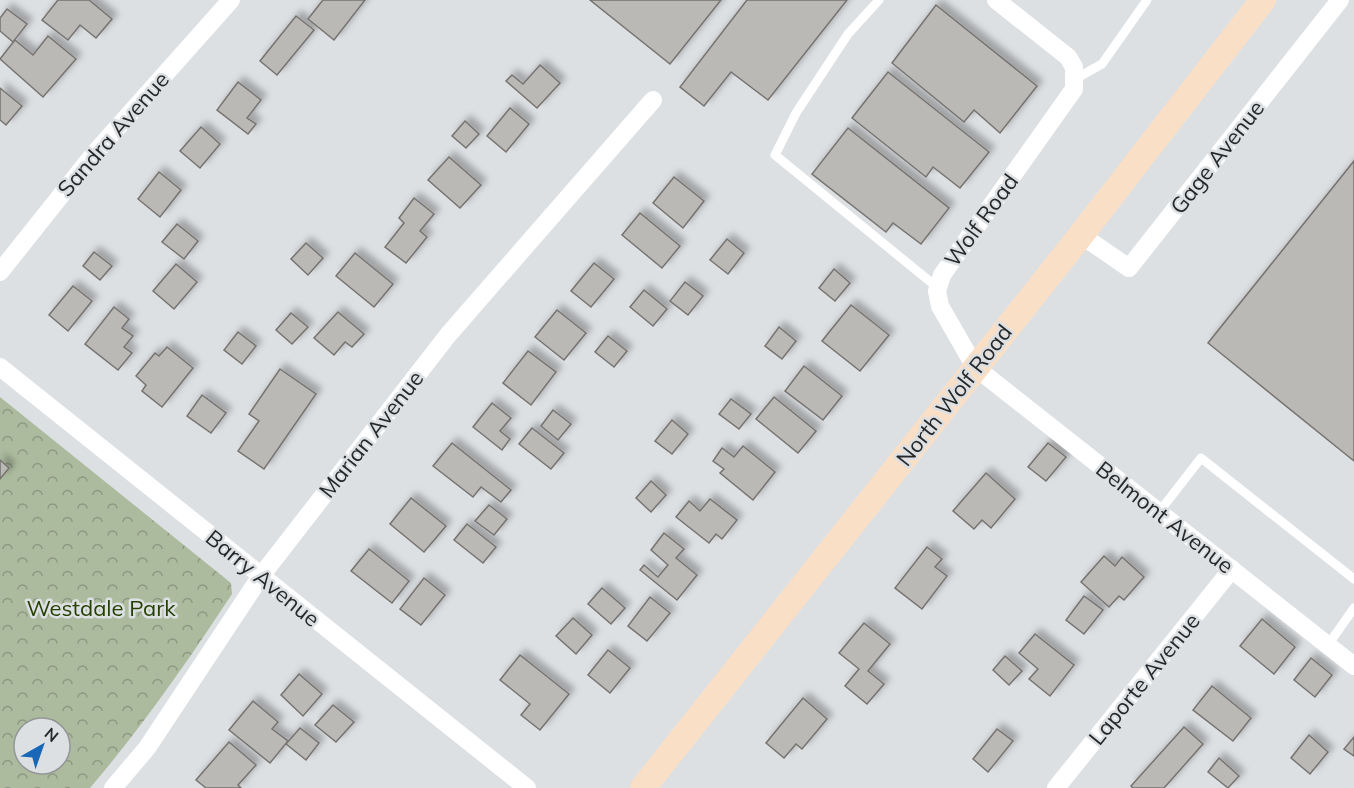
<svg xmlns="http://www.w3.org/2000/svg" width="1354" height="788" font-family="Mulish,sans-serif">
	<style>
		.park { fill: url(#park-crowns); fill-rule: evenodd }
		.building { fill: #bbb9b6; stroke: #767370; stroke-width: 1.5; filter: url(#shadow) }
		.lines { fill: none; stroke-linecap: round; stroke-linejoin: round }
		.lane { stroke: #fff; stroke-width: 9 }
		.street { stroke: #fff; stroke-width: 18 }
		.secondary { stroke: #fadfc7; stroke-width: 26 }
		.labels { text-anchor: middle; stroke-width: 5; stroke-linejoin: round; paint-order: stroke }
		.street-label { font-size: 22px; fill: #262728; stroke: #dde0e3 }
		.park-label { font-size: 22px; fill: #264000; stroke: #dde0e3 }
	</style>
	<defs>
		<pattern id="park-crowns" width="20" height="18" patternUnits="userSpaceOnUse" patternTransform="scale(1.5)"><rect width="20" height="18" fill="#acbb9e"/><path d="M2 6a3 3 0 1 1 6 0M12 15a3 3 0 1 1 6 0" fill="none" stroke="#8c9881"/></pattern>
		<filter id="shadow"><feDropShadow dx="5.5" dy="-5.5" stdDeviation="3" flood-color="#0004"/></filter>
	</defs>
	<rect width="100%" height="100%" fill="#dde0e3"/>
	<path class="park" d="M0 397 231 583 232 594C188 661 142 727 90 788H0ZM24 728H60V764H24Z"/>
	<g class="building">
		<polygon points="58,0 89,0 112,19 96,38 80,25 68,40 42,20"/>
		<polygon points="323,0 365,0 334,40 308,19"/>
		<polygon points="590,0 721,0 670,64"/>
		<polygon points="747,0 847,0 768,100 731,72 704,106 680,87"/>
		<polygon points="936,5 1037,86 1000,133 974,110 964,122 892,63"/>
		<polygon points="7,9 27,24 13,42 0,31 0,18"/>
		<polygon points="296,16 314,30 277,75 260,61"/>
		<polygon points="48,36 76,59 43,97 0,59 15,40 33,55"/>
		<polygon points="540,65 560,83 537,108 506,81 512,75 523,84"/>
		<polygon points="888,72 989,152 960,188 933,167 926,177 852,118"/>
		<polygon points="238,82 261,100 247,118 256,124 248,134 217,110"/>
		<polygon points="0,88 22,106 6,125 0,120"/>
		<polygon points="510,108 529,124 506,152 487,136"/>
		<polygon points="465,121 479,134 466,148 452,136"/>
		<polygon points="201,127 220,144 200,168 180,151"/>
		<polygon points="848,128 949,208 921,244 893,223 886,232 812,174"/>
		<polygon points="449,157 481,185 460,208 428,180"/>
		<polygon points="1354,161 1354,461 1208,343"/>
		<polygon points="159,172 181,190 160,217 138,199"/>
		<polygon points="674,177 704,201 683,228 653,203"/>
		<polygon points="414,198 434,214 420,231 427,237 406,263 385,247 404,223 399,218"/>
		<polygon points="640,213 680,246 662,268 622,235"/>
		<polygon points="177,224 198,241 184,259 162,242"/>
		<polygon points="727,239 744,253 728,274 710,260"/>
		<polygon points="306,243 323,258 308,275 291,259"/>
		<polygon points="94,252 112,266 100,280 83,266"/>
		<polygon points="355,253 393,284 374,307 336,276"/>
		<polygon points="594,263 614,279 591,307 571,291"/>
		<polygon points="176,264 197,282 174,309 153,291"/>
		<polygon points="834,269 850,283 835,301 819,288"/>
		<polygon points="685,282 703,296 688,315 670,301"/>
		<polygon points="73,286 92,301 68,331 49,315"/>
		<polygon points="644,290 667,309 653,326 630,307"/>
		<polygon points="851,305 889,335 860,371 822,341"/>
		<polygon points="114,307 129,319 122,328 133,336 124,347 132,353 118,370 85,344"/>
		<polygon points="557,310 586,333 564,360 535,337"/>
		<polygon points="338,312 364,334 352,347 345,342 334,355 314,338"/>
		<polygon points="291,313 308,327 292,344 276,330"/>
		<polygon points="779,327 796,341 782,359 765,346"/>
		<polygon points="238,332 256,346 242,364 224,350"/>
		<polygon points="608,336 627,351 614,367 595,352"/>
		<polygon points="167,347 193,368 162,407 142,391 146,385 136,376 155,353 159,356"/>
		<polygon points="528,351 556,372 531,405 503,383"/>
		<polygon points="804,366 842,396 823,420 785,391"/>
		<polygon points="280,369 316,394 264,469 238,451 259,421 249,414"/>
		<polygon points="202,395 226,413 211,433 187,416"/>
		<polygon points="774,397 816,431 798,453 756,419"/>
		<polygon points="731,399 751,414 739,429 719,414"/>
		<polygon points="492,403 511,418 500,431 510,439 502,450 473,427"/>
		<polygon points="553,410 571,424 558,440 541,426"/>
		<polygon points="672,420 688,434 672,454 655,441"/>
		<polygon points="532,428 564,453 551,469 519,444"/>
		<polygon points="452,443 511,490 501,502 481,487 473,497 433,466"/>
		<polygon points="1048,443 1066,457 1046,481 1028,467"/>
		<polygon points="743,446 775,472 753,500 720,473 724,469 713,461 722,448 734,457"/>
		<polygon points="0,460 9,468 0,479"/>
		<polygon points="986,473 1015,499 991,528 982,520 974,529 953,511"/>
		<polygon points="651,481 666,495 651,512 636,498"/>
		<polygon points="411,498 446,526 424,552 390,524"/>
		<polygon points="710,499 737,520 722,539 716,534 709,543 676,517 689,501 700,511"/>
		<polygon points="489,505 507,519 494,535 475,521"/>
		<polygon points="467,524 496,547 483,563 454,540"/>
		<polygon points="664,533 684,549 676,558 697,575 677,600 640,570 644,565 658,577 668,565 651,550"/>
		<polygon points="927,547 942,559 935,567 947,576 922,609 895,588"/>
		<polygon points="369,549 409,581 392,603 351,571"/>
		<polygon points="1104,556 1115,566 1122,557 1144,577 1124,600 1119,596 1109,607 1081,582"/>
		<polygon points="424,578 445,595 421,625 400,609"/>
		<polygon points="602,588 625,608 611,624 588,604"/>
		<polygon points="1084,596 1103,610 1084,634 1066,620"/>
		<polygon points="650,597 670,613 647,641 628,626"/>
		<polygon points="573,618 592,635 576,654 556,636"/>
		<polygon points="1262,619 1295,647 1274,674 1240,646"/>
		<polygon points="864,623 890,644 868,671 884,684 867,704 845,686 859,669 839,653"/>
		<polygon points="1035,634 1074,665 1050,696 1029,679 1038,669 1019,653"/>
		<polygon points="608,650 630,668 610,693 588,675"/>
		<polygon points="520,655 569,694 540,730 521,715 530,704 500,680"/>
		<polygon points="1005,656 1022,671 1009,685 993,670"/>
		<polygon points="1311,658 1332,675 1315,697 1294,680"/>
		<polygon points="299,674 322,694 303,716 281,695"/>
		<polygon points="1212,686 1251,718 1233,741 1193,710"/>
		<polygon points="803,698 827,719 802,749 796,744 784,758 766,743"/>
		<polygon points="253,701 278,722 272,729 288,741 270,763 229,730"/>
		<polygon points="333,705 354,722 336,742 315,725"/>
		<polygon points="1184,727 1203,744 1164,788 1133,788 1131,786"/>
		<polygon points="300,728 319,743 306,760 286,744"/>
		<polygon points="997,729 1013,741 988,772 973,759"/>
		<polygon points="1309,735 1328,752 1310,774 1291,758"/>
		<polygon points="1354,737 1354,756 1344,749"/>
		<polygon points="229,742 256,765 238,785 241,788 206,788 196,780"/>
		<polygon points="1219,758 1239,776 1228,788 1208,772"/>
	</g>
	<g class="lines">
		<g class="lane">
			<polyline points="879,0 848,34 796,113 775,155 938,288"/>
			<polyline points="1075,79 1102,64 1147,0"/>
			<polyline points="1159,512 1201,458 1354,579"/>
			<polyline points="1328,645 1354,608"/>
		</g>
		<g class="street">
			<polyline points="996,0 1068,57 1074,67 1074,89 942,275 937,291 940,306 975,367 1354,666"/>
			<polyline points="1081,235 1129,268 1340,0"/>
			<polyline points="0,272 93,155 231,0"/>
			<polyline points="0,367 527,788"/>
			<polyline points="113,788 147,748 261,576 448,335 653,100"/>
			<polyline points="1056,788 1232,569"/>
		</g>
		<polyline class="secondary" points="643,788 1081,235 1263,0"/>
	</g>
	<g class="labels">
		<g class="street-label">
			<text transform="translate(113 134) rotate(-49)" y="8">Sandra Avenue</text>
			<text transform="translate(1217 157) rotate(-52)" y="8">Gage Avenue</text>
			<text transform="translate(981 220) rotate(-54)" y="8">Wolf Road</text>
			<text transform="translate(954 395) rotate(-52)" y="8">North Wolf Road</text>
			<text transform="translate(371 434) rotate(-52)" y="8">Marian Avenue</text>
			<text transform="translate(1165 517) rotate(38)" y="8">Belmont Avenue</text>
			<text transform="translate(263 578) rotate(39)" y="8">Barry Avenue</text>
			<text transform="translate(1144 679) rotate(-51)" y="8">Laporte Avenue</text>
		</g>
		<g class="park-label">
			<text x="101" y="616">Westdale Park</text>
		</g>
	</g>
	<g transform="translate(42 746) rotate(40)"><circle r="28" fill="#dde0e3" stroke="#949698" stroke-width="1.5"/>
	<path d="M0-4.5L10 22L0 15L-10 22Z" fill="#1968b7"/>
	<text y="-9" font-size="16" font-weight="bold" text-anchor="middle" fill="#262728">N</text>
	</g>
</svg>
